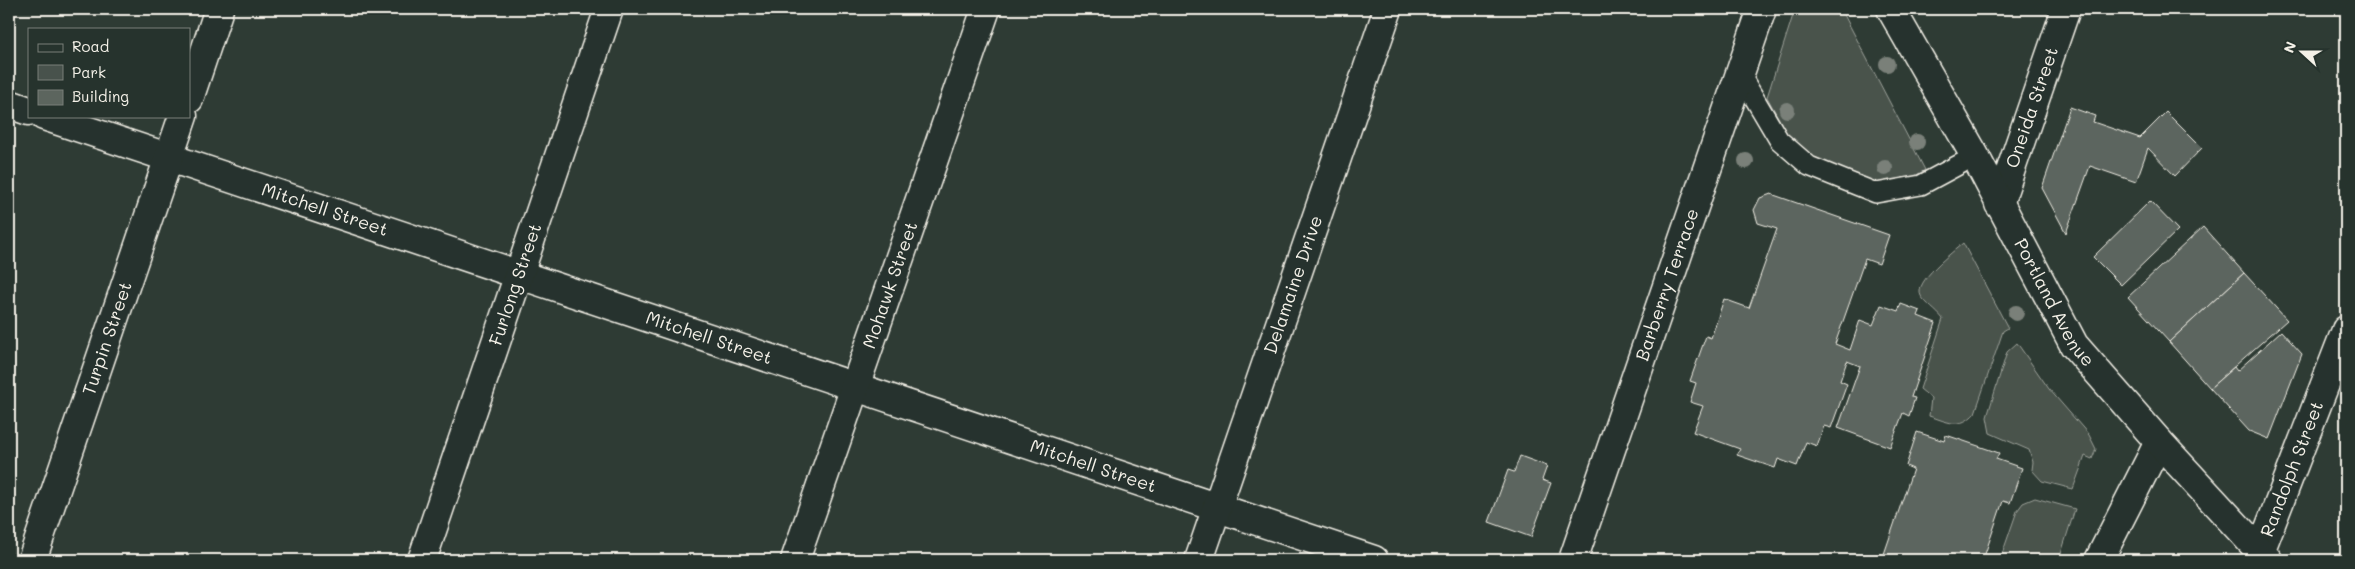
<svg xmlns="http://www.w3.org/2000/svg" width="2355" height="569" font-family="Mali,sans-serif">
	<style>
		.green { fill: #48524c; stroke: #9ea29a }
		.building { fill: #5c655e; stroke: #f4f1e8 }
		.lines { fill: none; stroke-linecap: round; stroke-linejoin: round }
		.service-casing { stroke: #f4f1e8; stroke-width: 22 }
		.minor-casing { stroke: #f4f1e8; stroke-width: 31 }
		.tertiary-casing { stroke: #f4f1e8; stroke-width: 31 }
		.primary-casing { stroke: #f4f1e8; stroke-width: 31 }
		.service { stroke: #26332d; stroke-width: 19 }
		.minor { stroke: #26332d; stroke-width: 28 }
		.tertiary { stroke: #26332d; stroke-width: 28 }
		.primary { stroke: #26332d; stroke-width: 28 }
		.tree { fill: #7a8079 }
		.labels { text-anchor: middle; stroke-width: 5; stroke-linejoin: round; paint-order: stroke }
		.street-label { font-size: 18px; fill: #f4f1e8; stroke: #26332d }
	</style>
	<rect width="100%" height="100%" fill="#2e3b34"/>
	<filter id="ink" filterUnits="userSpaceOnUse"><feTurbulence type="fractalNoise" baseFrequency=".02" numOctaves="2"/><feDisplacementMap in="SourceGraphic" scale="10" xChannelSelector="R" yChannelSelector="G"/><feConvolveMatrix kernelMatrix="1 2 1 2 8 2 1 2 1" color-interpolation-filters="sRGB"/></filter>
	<g filter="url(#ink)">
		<g class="green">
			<polygon points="1795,9 1841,9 1925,170 1903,183 1875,183 1811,160 1791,141 1767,97"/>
			<path d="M1963 243 2008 328 2003 331 1975 413C1960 430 1948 422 1929 416L1931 398 1920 389 1943 319C1937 311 1926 304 1921 296 1913 282 1953 252 1963 243Z"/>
			<polygon points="2017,343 2049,389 2089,435 2096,449 2092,459 2085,456 2073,489 2042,481 2032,470 2033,462 2029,450 1990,433 1987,417 2007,352"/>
			<polygon points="2035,498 2075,509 2059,560 2000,560 2017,511 2023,503"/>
		</g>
		<g class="building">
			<polygon points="2070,107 2095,116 2093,122 2140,138 2166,112 2202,148 2175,176 2148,148 2136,182 2090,166 2066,233 2042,188"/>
			<polygon points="1771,194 1889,235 1879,264 1865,259 1835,344 1850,350 1860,320 1873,325 1881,305 1898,311 1901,304 1920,311 1918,316 1936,323 1911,397 1915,398 1909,416 1903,413 1890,447 1838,428 1860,366 1847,361 1840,381 1847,384 1831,428 1824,426 1817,446 1806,442 1797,466 1778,459 1775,468 1737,455 1740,449 1693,432 1703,406 1690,402 1696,383 1690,381 1706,336 1711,338 1724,299 1749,308 1777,229 1758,223 1754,210 1760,198"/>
			<polygon points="2150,201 2178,230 2121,285 2093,257"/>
			<polygon points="2203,227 2244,273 2169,342 2128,297"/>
			<polygon points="2244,273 2287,320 2210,388 2169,342"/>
			<polygon points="2281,331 2302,354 2269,439 2249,431 2210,388 2234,367 2237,371"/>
			<polygon points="1917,432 1944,441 1946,435 1999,453 1996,459 2022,468 2010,503 2003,501 1983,560 1882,560 1913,469 1906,466"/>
			<polygon points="1520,456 1547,466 1542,480 1551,483 1531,537 1489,522 1508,470 1514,472"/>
		</g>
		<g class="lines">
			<defs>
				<polyline id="service" points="1740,74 1779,140 1809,166 1876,193 1921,185 1975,156"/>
				<g id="minor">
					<polyline points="189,99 219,9"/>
					<polyline points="9,104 29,111"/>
					<path id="s1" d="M44 116 1374 560"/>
					<path id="s2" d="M1999 204 2066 9"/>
					<path id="s3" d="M32 560 183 116"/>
					<path id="s4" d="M422 560 609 9"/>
					<path id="s5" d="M795 560 986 9"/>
					<path id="s6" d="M1199 560 1388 9"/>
					<path id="s7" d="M1573 560 1762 9"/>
					<polyline points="2099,560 2159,442"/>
				</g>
				<g id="tertiary">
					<path id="s8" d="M2260 552 2346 330"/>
				</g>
				<g id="primary">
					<path id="s9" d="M1891 9 1975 156 2074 345 2159 442 2268 560"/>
				</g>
			</defs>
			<use href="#service" class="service-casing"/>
			<use href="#minor" class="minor-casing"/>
			<use href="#tertiary" class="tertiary-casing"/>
			<use href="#primary" class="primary-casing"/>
			<use href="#service" class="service"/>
			<use href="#minor" class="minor"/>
			<use href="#tertiary" class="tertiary"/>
			<use href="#primary" class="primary"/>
		</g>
		<g class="tree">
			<circle cx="1887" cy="64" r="8"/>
			<circle cx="1787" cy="110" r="8"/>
			<circle cx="1917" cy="142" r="8"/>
			<circle cx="1746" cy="161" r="8"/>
			<circle cx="1885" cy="168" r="8"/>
			<circle cx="2016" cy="313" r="8"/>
		</g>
	</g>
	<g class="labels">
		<g class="street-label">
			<text dy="6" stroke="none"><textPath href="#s2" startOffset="102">Oneida Street</textPath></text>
			<text dy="6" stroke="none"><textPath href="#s1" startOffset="296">Mitchell Street</textPath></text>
			<text dy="6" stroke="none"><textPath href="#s4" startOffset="291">Furlong Street</textPath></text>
			<text dy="6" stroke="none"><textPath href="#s5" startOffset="291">Mohawk Street</textPath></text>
			<text dy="6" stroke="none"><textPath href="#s6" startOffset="291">Delamaine Drive</textPath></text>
			<text dy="6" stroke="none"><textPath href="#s7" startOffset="291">Barberry Terrace</textPath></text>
			<text dy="6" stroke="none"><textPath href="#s9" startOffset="336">Portland Avenue</textPath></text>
			<text dy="6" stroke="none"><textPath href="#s3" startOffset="234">Turpin Street</textPath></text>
			<text dy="6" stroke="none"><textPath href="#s1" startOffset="701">Mitchell Street</textPath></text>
			<text dy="6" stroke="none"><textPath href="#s1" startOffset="1106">Mitchell Street</textPath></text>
			<text dy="6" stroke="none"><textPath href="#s8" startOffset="89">Randolph Street</textPath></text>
		</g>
	</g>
	<rect width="2355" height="569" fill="none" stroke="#26332d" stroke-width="30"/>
	<rect x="15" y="15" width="2325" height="539" fill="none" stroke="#f4f1e8" stroke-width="2" filter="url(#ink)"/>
	<rect x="28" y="28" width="162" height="90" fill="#26332d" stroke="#787f78"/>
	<rect x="38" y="44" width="25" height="8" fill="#26332d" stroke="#787f78"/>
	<text x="72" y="52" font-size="15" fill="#f4f1e8">Road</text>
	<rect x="38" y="65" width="25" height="15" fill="#48524c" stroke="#787f78"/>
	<text x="72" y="78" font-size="15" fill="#f4f1e8">Park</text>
	<rect x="38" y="90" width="25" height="15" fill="#5c655e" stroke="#787f78"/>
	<text x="72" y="102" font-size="15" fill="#f4f1e8">Building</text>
	<g transform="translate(2302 52) rotate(291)" stroke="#26332d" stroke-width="4" paint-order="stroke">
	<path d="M0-4L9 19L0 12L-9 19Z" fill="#f4f1e8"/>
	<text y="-8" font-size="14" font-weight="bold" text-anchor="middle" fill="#f4f1e8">N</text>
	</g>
</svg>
